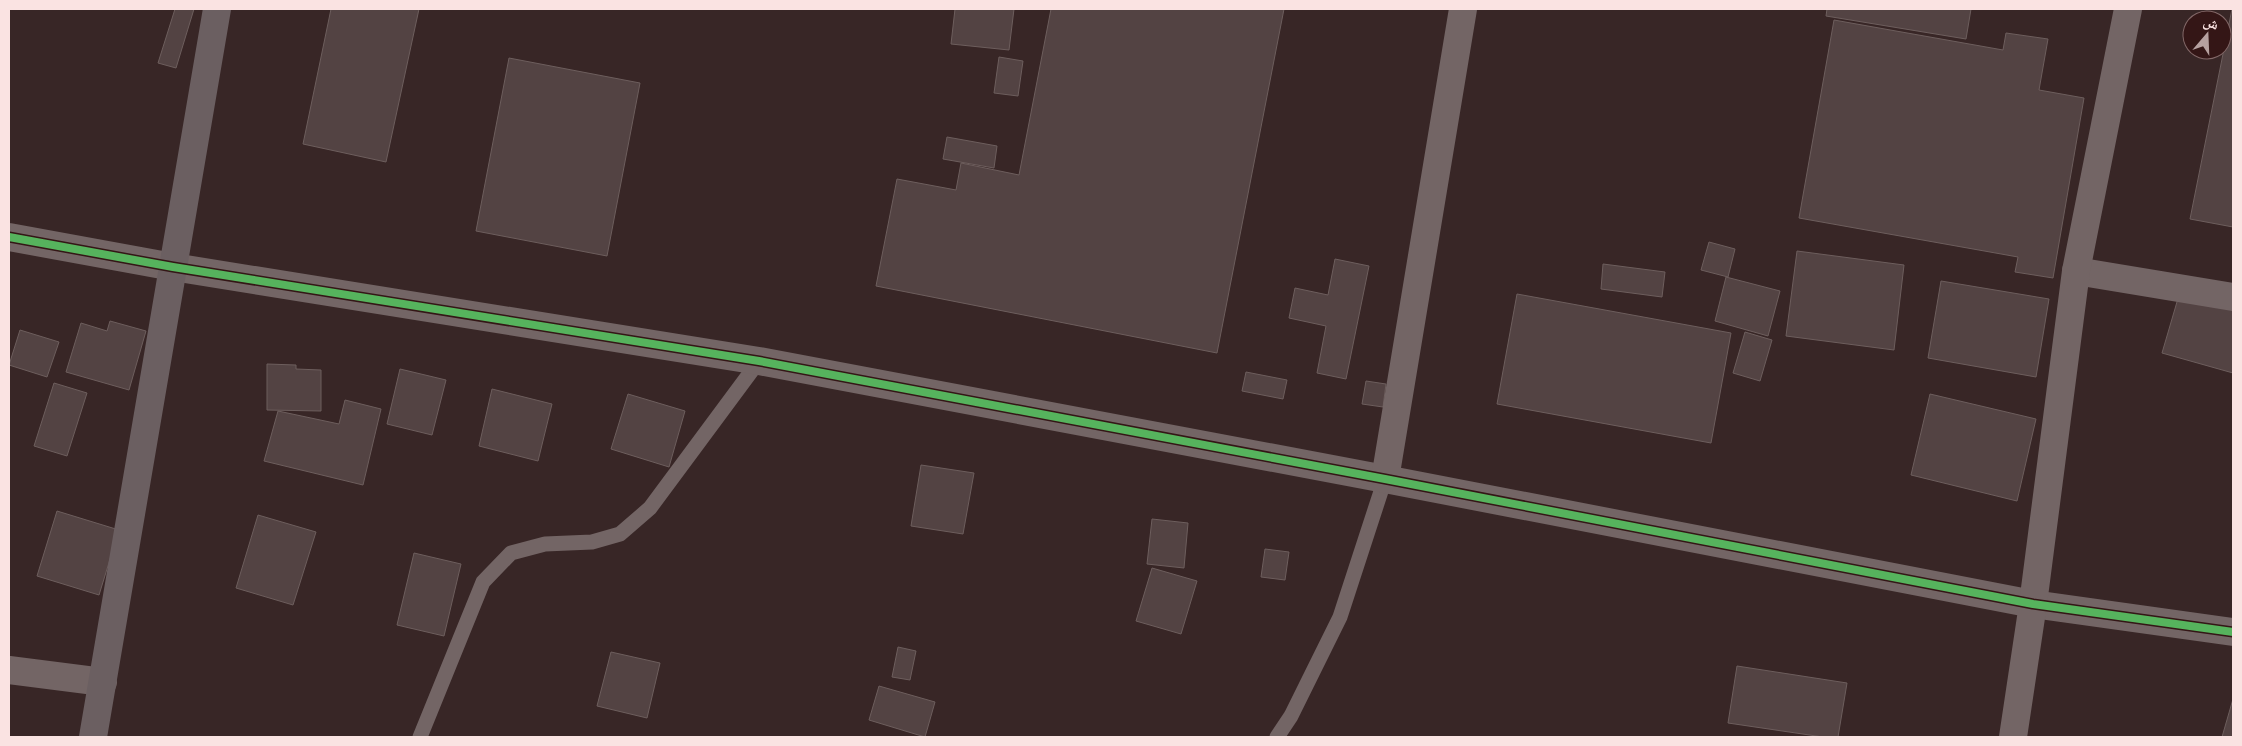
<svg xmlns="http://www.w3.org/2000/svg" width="2242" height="746" font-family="Barlow,'Noto Naskh Arabic',sans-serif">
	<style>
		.building { fill: #534343; stroke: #6d5e5d }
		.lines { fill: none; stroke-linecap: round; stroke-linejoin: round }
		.lane { stroke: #736565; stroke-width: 15 }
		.street { stroke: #736565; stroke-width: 28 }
		.secondary { stroke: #6b5f61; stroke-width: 28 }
		.cycleway-casing { stroke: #341616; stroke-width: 11 }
		.cycleway { stroke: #56b35d; stroke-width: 8 }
	</style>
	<rect width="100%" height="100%" fill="#382626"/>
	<g class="building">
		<polygon points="175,9 194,9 176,68 158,63"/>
		<polygon points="331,9 419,9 386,162 303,144"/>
		<polygon points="955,9 1014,9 1009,50 951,44"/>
		<polygon points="1051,9 1284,9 1217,353 876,286 897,179 956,190 961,163 1019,175"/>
		<polygon points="1827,9 1971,9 1966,39 1826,16"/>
		<polygon points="2232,9 2233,9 2233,227 2190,219"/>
		<polygon points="1834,20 2003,50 2006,33 2048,39 2039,90 2084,98 2053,278 2015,272 2018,257 1799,218"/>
		<polygon points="999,57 1023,61 1018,96 994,93"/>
		<polygon points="509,58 640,83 607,256 476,231"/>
		<polygon points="947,137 997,146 994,168 943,159"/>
		<polygon points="1709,242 1735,249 1728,277 1701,270"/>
		<polygon points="1797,251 1904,265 1894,350 1786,336"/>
		<polygon points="1335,259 1369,266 1346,379 1317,373 1326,326 1289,318 1295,288 1328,295"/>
		<polygon points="1603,264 1665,272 1662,297 1601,289"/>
		<polygon points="1726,277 1780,291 1768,336 1715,321"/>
		<polygon points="1941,281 2049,299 2036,377 1928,358"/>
		<polygon points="1517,294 1731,333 1711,443 1497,404"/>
		<polygon points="2179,295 2233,310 2233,373 2162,353"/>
		<polygon points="110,321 146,331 129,390 66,372 81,323 107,331"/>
		<polygon points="20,330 59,342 47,377 9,365"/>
		<polygon points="1745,332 1772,340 1760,381 1733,373"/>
		<polygon points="267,364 296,365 296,369 321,370 321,411 267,410"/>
		<polygon points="400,369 446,380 432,435 387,424"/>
		<polygon points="1246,372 1287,380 1283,399 1242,391"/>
		<polygon points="1366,381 1386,384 1383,407 1362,404"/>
		<polygon points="54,383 87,393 67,456 34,446"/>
		<polygon points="492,389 552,404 538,461 479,446"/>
		<polygon points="628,394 685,411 669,467 611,449"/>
		<polygon points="1930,394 2036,419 2017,501 1911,475"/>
		<polygon points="345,400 381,409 363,485 264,461 278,411 339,424"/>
		<polygon points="921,465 974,473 963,534 911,526"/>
		<polygon points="57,511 119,530 99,595 37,576"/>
		<polygon points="258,515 316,532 293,605 236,588"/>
		<polygon points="1152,519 1188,523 1184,568 1147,564"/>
		<polygon points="1265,549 1289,552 1285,580 1261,577"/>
		<polygon points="414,553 461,564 444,636 397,625"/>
		<polygon points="1152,568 1197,581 1181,634 1136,621"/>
		<polygon points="898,647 916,651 910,680 892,677"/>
		<polygon points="611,652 660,663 647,718 597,706"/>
		<polygon points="1737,666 1847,683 1838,737 1823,737 1728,723"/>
		<polygon points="879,686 935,702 925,737 869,720"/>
		<polygon points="2233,699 2233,737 2222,737"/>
	</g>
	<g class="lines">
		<g class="lane">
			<polyline points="420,737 483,582 511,553 545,544 592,542 620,534 650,508 759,361"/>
			<polyline points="1277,737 1291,716 1340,617 1385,479"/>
		</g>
		<g class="street">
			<polyline points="9,237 173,267 759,361 1385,479 2033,604 2233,632"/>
			<polyline points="2076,271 2233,297"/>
			<polyline points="1385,479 1463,9"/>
			<polyline points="9,670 103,682"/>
			<polyline points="2013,737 2033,604 2076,271 2128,9"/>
		</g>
		<polyline class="secondary" points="93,737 217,9"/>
		<defs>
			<polyline id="cycleway" points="9,237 173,267 759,361 1385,479 2033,604 2233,632"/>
		</defs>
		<use href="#cycleway" class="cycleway-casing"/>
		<use href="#cycleway" class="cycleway"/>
	</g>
	<rect width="2242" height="746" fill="none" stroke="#fae3e2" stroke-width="20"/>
	<g transform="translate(2207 35) rotate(19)"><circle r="24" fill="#341616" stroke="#836868"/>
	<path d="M0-4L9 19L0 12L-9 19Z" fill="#b6a1a0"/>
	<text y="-8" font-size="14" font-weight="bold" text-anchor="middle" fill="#fae3e2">ش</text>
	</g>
</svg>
